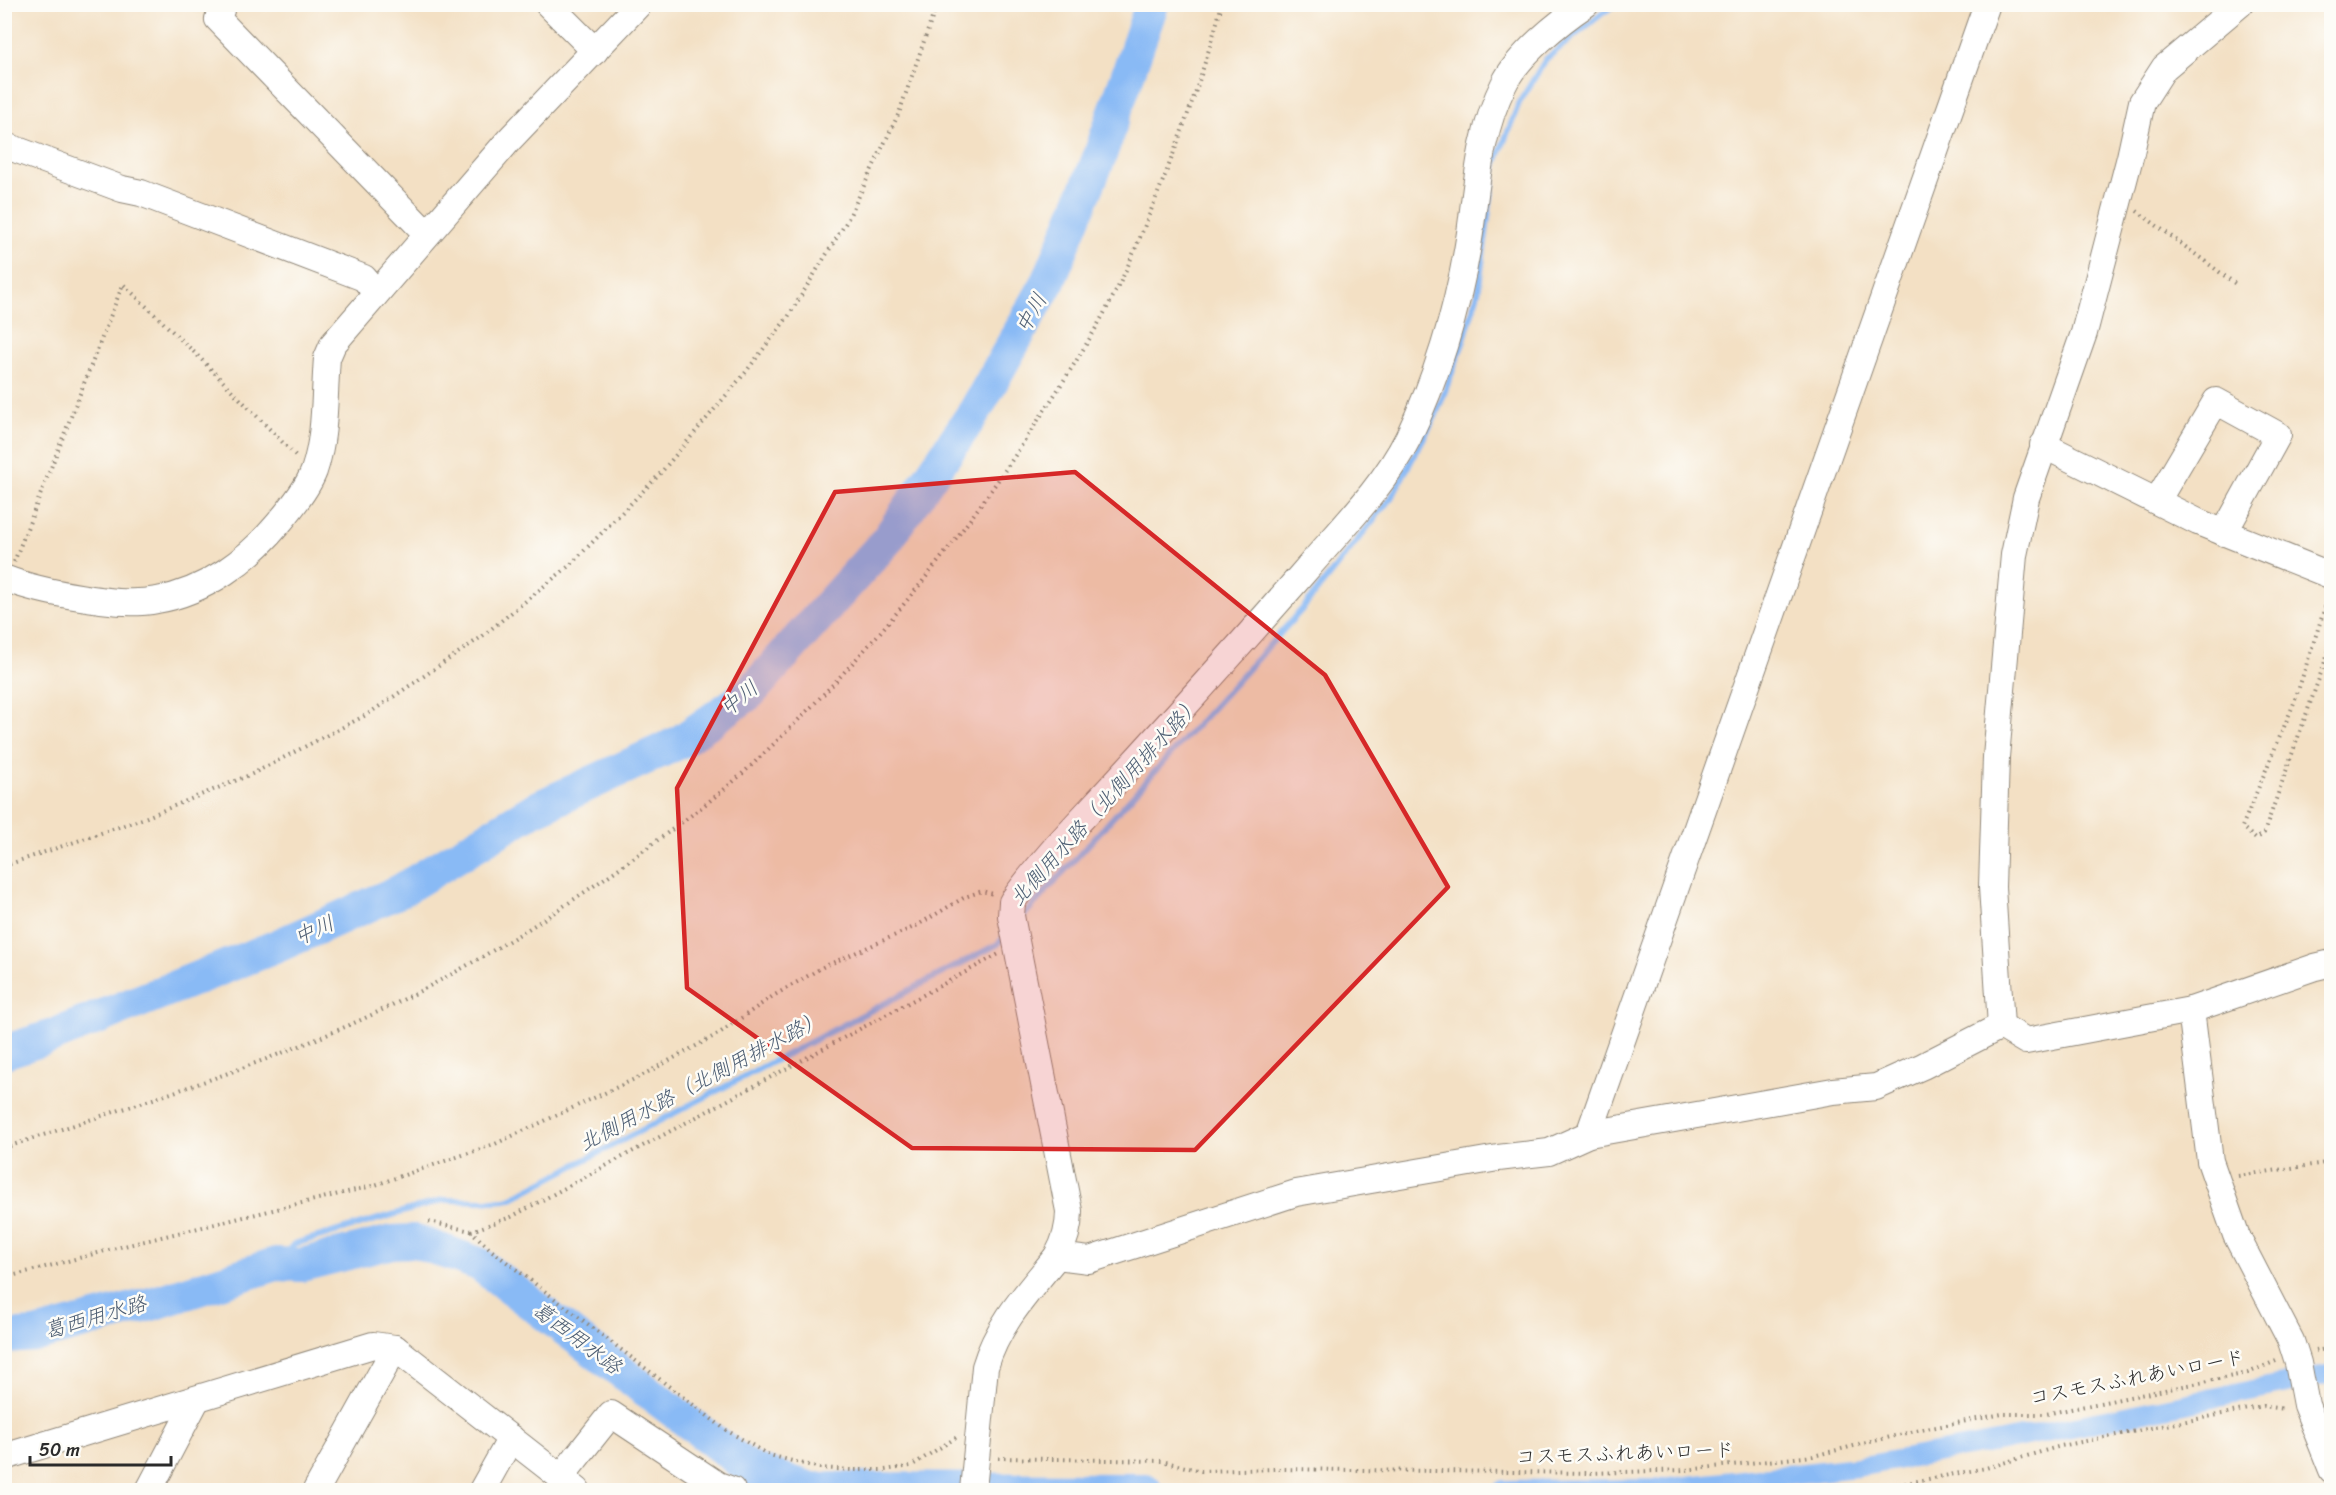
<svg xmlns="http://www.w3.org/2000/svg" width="2336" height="1495" font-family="Sriracha,'Klee One',sans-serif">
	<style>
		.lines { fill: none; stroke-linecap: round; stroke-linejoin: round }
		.stream { stroke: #89baf5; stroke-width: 6 }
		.canal { stroke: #89baf5; stroke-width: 20 }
		.river { stroke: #89baf5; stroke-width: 34 }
		.minor-casing { stroke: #8f8678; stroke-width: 28 }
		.path { stroke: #8f8678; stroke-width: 4; stroke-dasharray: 1.5 4.5; stroke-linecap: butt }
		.minor { stroke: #fff; stroke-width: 26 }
		.marked { fill: #d62828; fill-opacity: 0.2; stroke: #d62828; stroke-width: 4.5; stroke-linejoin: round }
		.labels { text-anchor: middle; stroke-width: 5; stroke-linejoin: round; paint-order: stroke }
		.street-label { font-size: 20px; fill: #2b2b2b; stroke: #fdfcf7 }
		.water-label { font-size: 21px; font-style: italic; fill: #4c5d72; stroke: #fdfcf7 }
	</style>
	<rect width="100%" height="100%" fill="#fdfcf7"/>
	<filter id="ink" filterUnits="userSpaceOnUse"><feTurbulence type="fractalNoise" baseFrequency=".0167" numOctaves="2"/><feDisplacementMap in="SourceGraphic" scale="12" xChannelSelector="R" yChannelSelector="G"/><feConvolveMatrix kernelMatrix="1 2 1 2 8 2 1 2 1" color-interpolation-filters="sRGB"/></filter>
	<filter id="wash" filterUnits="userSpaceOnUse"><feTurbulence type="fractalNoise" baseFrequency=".008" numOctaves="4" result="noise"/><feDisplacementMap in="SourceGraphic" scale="24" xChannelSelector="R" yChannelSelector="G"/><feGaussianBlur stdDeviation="1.35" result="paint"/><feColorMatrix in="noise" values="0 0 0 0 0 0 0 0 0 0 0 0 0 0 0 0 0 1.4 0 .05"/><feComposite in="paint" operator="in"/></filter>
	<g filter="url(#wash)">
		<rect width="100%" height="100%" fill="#f3e0c4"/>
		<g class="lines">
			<g class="stream">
				<polyline points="1019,921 1304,607 1391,498 1436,415 1463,343 1478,293 1495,165 1519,103 1546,59 1604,12 1617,4"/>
				<path d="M276 1264 294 1244 443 1200C465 1199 489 1204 510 1199L998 944 1008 932"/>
			</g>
			<polyline class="canal" points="1503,1490 1661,1489 1857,1467 2002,1441 2332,1374"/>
			<g class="river">
				<polyline points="4,1052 50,1037 275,947 400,891 533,810 680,742 750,693 887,540 975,411 1049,280 1099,158 1152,4"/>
				<polyline points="4,1337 36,1335 155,1303 276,1264 301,1265 392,1242 415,1241 479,1264 750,1469 812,1489 1145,1490"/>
			</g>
		</g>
	</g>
	<g filter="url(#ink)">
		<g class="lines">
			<defs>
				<g id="minor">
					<polyline points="223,4 218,19 427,234"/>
					<polyline points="548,4 595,51"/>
					<polyline points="4,145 122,189 141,193 364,278 376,293"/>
					<polyline points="2043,445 2198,522 2332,576"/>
					<polyline points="2157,501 2216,401 2278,435 2224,533"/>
					<path d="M4 578C29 588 54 593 80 597 104 601 132 605 157 600 205 592 248 560 278 524 289 511 308 487 314 471 326 436 324 395 327 358L333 344 509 140 639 4"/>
					<polyline points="2191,1010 2210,1161 2236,1235 2291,1341 2298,1363 2306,1405 2332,1470"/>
					<polyline points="2001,1026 1992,887 1996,757 2014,555 2026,498 2084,333 2130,157 2142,102 2164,68 2240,4"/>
					<polyline points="2001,1026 2026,1041 2191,1010 2315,967 2332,963"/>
					<polyline points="1589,1134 1987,4"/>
					<polyline points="1057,1256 1089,1260 1296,1193 1498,1158 1549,1152 1589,1134 1833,1091 1876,1087 1923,1066 2001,1026"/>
					<polyline points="4,1457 373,1345 395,1348 577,1490"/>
					<polyline points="560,1478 611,1414 718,1485 732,1490"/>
					<polyline points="149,1490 197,1399"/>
					<polyline points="316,1490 395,1348"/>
					<polyline points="482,1490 511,1438"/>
					<path d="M973 1490 985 1367C998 1323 1029 1291 1057 1256 1065 1242 1069 1227 1069 1211L1011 916 1012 902C1044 856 1087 814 1124 773 1184 707 1245 640 1304 572 1340 530 1383 488 1408 438 1439 373 1459 304 1470 233 1477 183 1480 131 1504 84 1518 55 1559 22 1586 4"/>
				</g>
			</defs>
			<use href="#minor" class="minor-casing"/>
			<g class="path">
				<polyline points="2137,211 2237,285"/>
				<polyline points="14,562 123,284 196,354 296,456"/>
				<polyline points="2329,595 2294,703 2242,827 2256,839 2264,833 2332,642"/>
				<polyline points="4,866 142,819 252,774 368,714 480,638 569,566 658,476 745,373 788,317 847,221 899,113 937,4"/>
				<path d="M4 1148C118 1110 235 1075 345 1027 452 980 553 917 647 848 685 820 724 792 757 760 858 665 941 566 1018 451 1053 397 1090 343 1119 285 1134 254 1147 220 1160 188 1184 128 1205 67 1222 4"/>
				<polyline points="2238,1176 2332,1162"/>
				<polyline points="429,1222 471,1231 491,1250 726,1430 769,1455 820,1468 851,1470 885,1470 911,1466 957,1437"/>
				<polyline points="471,1231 511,1217 999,954"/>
				<polyline points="4,1278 120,1247 372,1186 495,1144 639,1077 718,1034 773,996 823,967 916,926 965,897 982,891 993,894"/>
				<polyline points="2315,1351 2332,1348"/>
				<polyline points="998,1458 1162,1461 1201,1471 1277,1469 1592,1473 1686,1470 1813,1456 1911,1432 2002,1414 2046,1414 2248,1373 2276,1361"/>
				<polyline points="1809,1490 1886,1487 1986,1468 2061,1446 2263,1406 2285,1409"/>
			</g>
			<use href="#minor" class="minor"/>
		</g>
	</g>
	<path class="marked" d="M1075 472 1325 675 1448 887 1195 1150 912 1148 687 988 677 788 835 492Z"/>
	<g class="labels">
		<g class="street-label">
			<text transform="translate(2137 1377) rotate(-11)" y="7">コスモスふれあいロード</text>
			<text transform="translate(1625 1453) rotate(-2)" y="7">コスモスふれあいロード</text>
		</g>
		<g class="water-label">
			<text transform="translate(1031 313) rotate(-60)" y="7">中川</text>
			<text transform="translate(739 698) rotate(-39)" y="7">中川</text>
			<text transform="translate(1105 801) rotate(-48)" y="7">北側用水路（北側用排水路）</text>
			<text transform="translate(314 930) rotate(-24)" y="7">中川</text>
			<text transform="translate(701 1081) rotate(-28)" y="7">北側用水路（北側用排水路）</text>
			<text transform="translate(95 1317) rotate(-16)" y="7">葛西用水路</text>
			<text transform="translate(577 1338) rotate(37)" y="7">葛西用水路</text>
		</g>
	</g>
	<rect width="2336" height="1495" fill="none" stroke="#fdfcf7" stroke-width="24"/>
	<path d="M30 1456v9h141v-9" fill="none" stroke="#2b2b2b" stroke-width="3"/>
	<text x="39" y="1456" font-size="18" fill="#2b2b2b" stroke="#fdfcf7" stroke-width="4.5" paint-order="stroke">50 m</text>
</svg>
